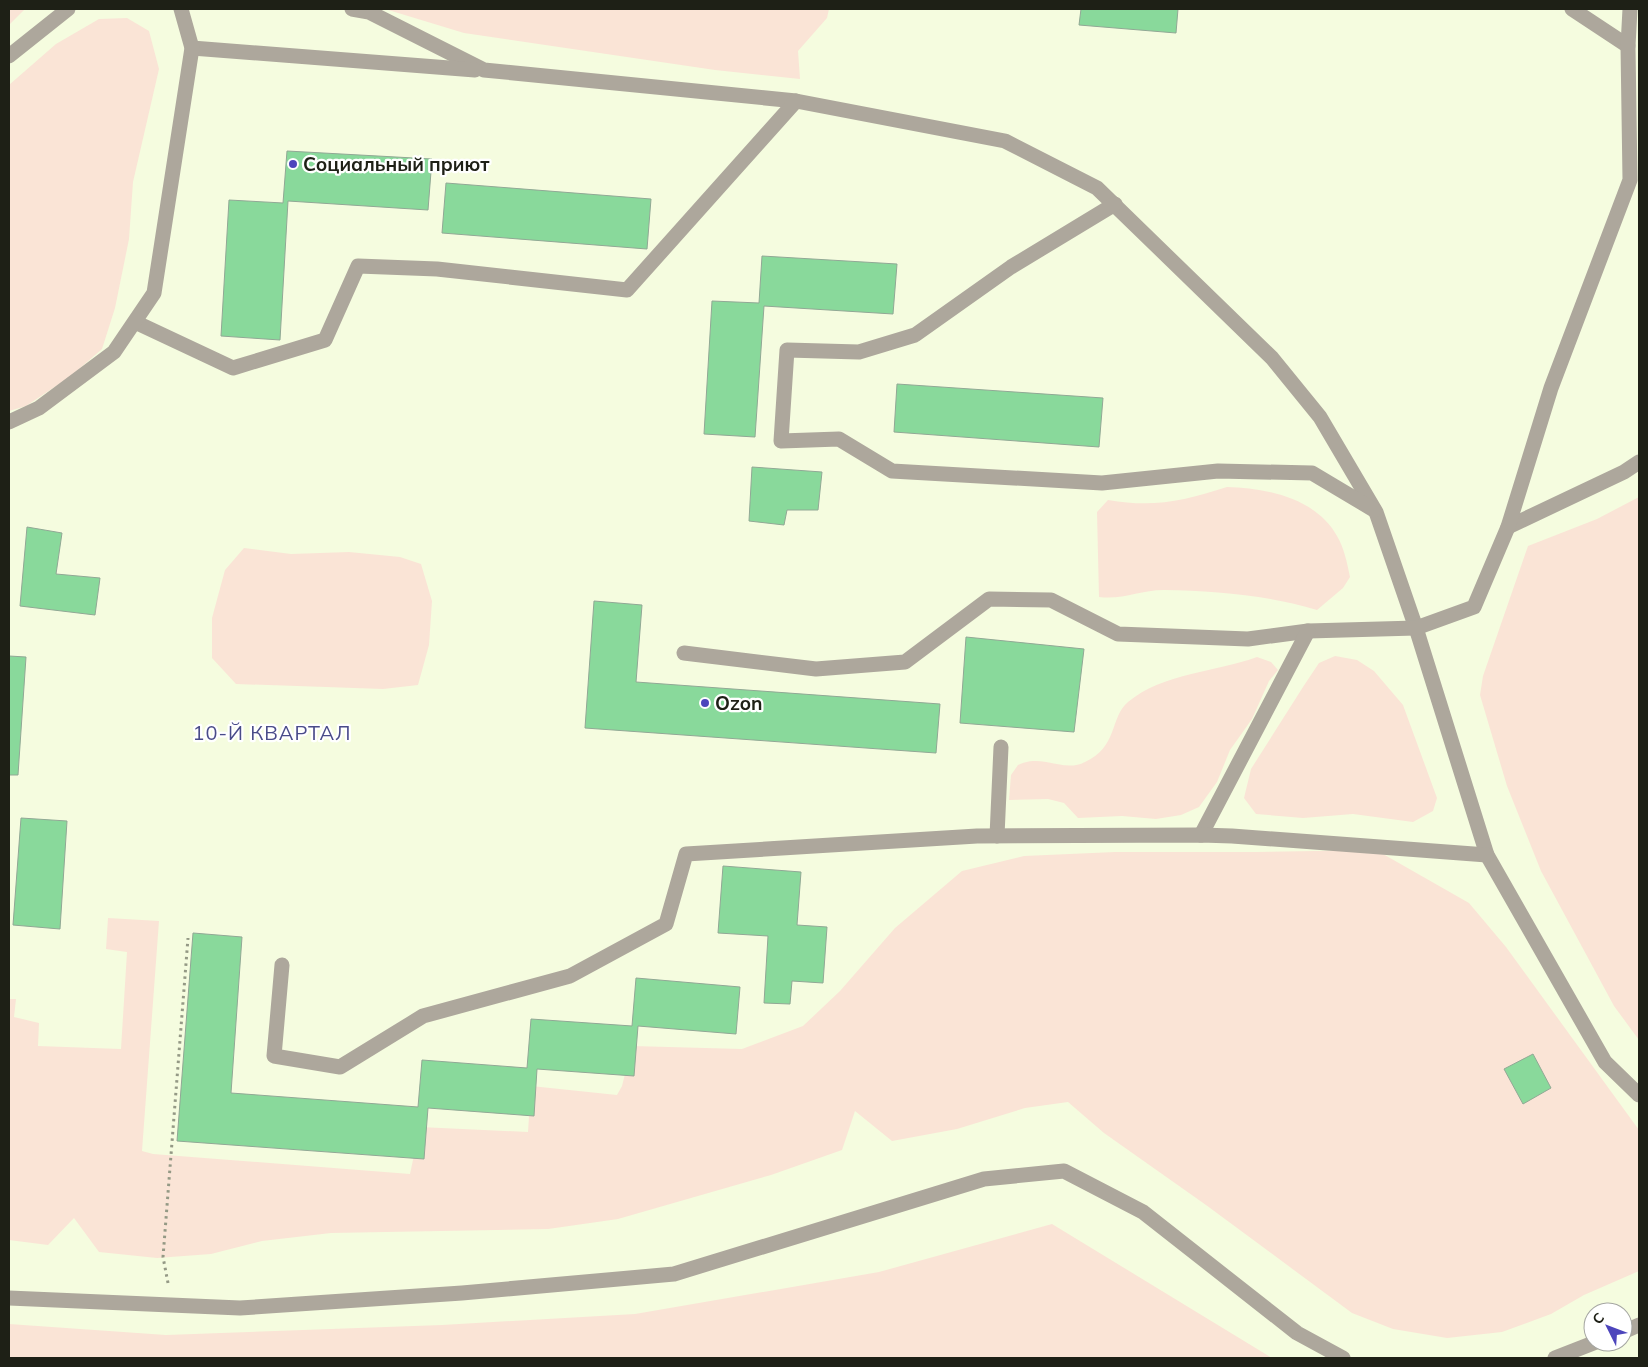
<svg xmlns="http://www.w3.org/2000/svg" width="1648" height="1367" font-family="Mulish,sans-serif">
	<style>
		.green { fill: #fae4d6 }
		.building { fill: #89d99b; stroke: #91a895 }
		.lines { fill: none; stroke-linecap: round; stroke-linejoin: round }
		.path { stroke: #949985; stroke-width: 3; stroke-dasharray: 2.5 4; stroke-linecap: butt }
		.minor { stroke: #ada79c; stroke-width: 15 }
		.poi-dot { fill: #4d45bc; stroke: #fff; stroke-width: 2 }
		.labels { text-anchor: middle; stroke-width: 4.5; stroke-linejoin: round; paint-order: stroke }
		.poi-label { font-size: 19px; font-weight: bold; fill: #1e2016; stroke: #fff; text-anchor: start }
		.neighbourhood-label { font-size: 20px; letter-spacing: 1px; fill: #494b89; stroke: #fff }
	</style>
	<rect width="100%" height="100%" fill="#f5fcdf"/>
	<g class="green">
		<polygon points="9,9 25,9 9,25"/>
		<polygon points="385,9 829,9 827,18 798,51 800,79 715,70 464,33"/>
		<polygon points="127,18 149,31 159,69 133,182 129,239 115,308 102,349 71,376 26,406 9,411 9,85 56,44 99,19"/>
		<path d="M1227 487C1266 488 1316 498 1337 536 1344 548 1347 562 1350 577L1343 588 1317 610C1268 595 1215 591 1164 590 1140 590 1123 600 1099 597L1097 512 1108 500C1154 508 1183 501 1227 487Z"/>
		<polygon points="1639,497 1639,1040 1614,1006 1541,871 1507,786 1480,695 1483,676 1528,546 1597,519"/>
		<polygon points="244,548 291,554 349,552 400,557 421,564 432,601 429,645 418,685 383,689 236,684 212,658 212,618 225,570"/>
		<polygon points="1335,656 1357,660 1374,671 1403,705 1437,798 1433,811 1413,822 1353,814 1303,818 1256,814 1244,798 1251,769 1303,687 1319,663"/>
		<path d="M1257 657 1271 662 1278 670 1269 681 1252 719 1230 750 1217 782 1199 807 1181 815 1156 819 1122 816 1078 818 1064 803 1048 799 1009 800 1011 775 1018 765C1023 763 1028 761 1033 761 1051 760 1068 771 1085 762 1118 747 1110 717 1128 702 1163 673 1216 672 1257 657Z"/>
		<polygon points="1376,850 1469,903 1506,947 1639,1130 1639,1271 1584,1295 1551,1314 1502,1332 1447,1338 1393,1329 1352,1313 1206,1205 1104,1133 1068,1102 1025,1108 957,1129 892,1141 855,1111 842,1150 771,1175 618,1219 548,1229 331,1233 262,1241 211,1254 157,1258 99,1252 74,1218 48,1245 9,1240 9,999 16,999 14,1017 39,1023 38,1046 121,1049 127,952 106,949 108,918 159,921 142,1151 153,1154 410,1174 420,1127 528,1132 531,1086 617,1095 622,1086 632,1046 742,1049 803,1026 840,991 895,928 962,871 1024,856 1115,852 1256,852"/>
		<polygon points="1052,1224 1272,1358 9,1358 9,1324 166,1335 442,1325 635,1314 879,1272"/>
	</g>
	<g class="building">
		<polygon points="1081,9 1178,9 1176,33 1079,25"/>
		<polygon points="287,151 432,159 428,210 288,201 280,340 221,336 229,200 283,203"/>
		<polygon points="446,183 651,199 647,249 442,233"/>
		<polygon points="762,256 897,264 893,314 764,306 755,437 704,434 712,301 759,303"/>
		<polygon points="897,384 1103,398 1099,447 894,432"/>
		<polygon points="752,467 822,472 818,510 787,510 784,525 749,521"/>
		<polygon points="27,527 62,533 56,574 100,578 95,615 20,606"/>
		<polygon points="594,601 642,605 636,682 940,704 936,753 585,728"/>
		<polygon points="966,637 1084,649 1074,732 960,723"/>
		<polygon points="9,656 26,657 18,775 9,775"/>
		<polygon points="21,818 67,821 60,929 13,925"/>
		<polygon points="723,866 801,872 797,925 827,927 823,983 792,981 790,1004 764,1003 768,936 718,933"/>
		<polygon points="193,933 242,937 231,1093 418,1107 422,1060 527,1068 531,1019 632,1026 636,978 740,987 736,1034 638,1026 634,1076 537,1069 534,1116 428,1108 424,1159 177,1141"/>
		<polygon points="1533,1054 1551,1088 1523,1104 1504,1069"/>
	</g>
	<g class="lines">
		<polyline class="path" points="168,1283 163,1257 188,938"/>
		<g class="minor">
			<polyline points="352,9 369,12 484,70 796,101 1005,141 1097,188 1272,358 1320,417 1376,512 1416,628 1487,855 1605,1062 1639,1095"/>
			<polyline points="1572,9 1628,46"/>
			<polyline points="192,48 475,70"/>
			<polyline points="9,56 68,9"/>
			<polyline points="1115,204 1011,267 915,335 859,352 787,350 781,441 839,439 892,471 1102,483 1218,471 1312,473 1374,510"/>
			<polyline points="135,322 233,368 325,340 358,266 437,269 627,290 796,101"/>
			<polyline points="9,422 39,408 114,352 154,293 192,48 181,9"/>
			<polyline points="1508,527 1624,472 1639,462"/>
			<polyline points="684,653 816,669 905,662 989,599 1051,600 1118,634 1248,639 1308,631 1416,628 1474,607 1508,527 1551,388 1630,180 1628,46 1630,9"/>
			<polyline points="1201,835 1308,631"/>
			<polyline points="997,836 1001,747"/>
			<polyline points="282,965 274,1056 340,1067 423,1016 570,976 666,924 686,854 977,836 1201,835 1232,836 1487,855"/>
			<polyline points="9,1298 240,1308 462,1293 674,1274 984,1179 1064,1171 1143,1212 1297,1333 1343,1358"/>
			<polyline points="1623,1332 1639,1325"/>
			<polyline points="1555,1358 1596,1342"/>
		</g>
	</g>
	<g class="poi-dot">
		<circle cx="293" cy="164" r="5"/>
		<circle cx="705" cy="703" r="5"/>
	</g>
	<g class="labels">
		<g class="poi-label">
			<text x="303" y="171">Социальный приют</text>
			<text x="715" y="710">Ozon</text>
		</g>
		<g class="neighbourhood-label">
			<text x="272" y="740">10-Й КВАРТАЛ</text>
		</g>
	</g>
	<rect width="1648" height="1367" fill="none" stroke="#1e2016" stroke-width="20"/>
	<g transform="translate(1608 1327) rotate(312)"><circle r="24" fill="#ffffff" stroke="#a5a6a2"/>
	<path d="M0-4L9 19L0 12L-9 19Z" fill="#4d45bc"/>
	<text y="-8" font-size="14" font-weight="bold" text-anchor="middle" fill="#1e2016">С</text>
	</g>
</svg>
